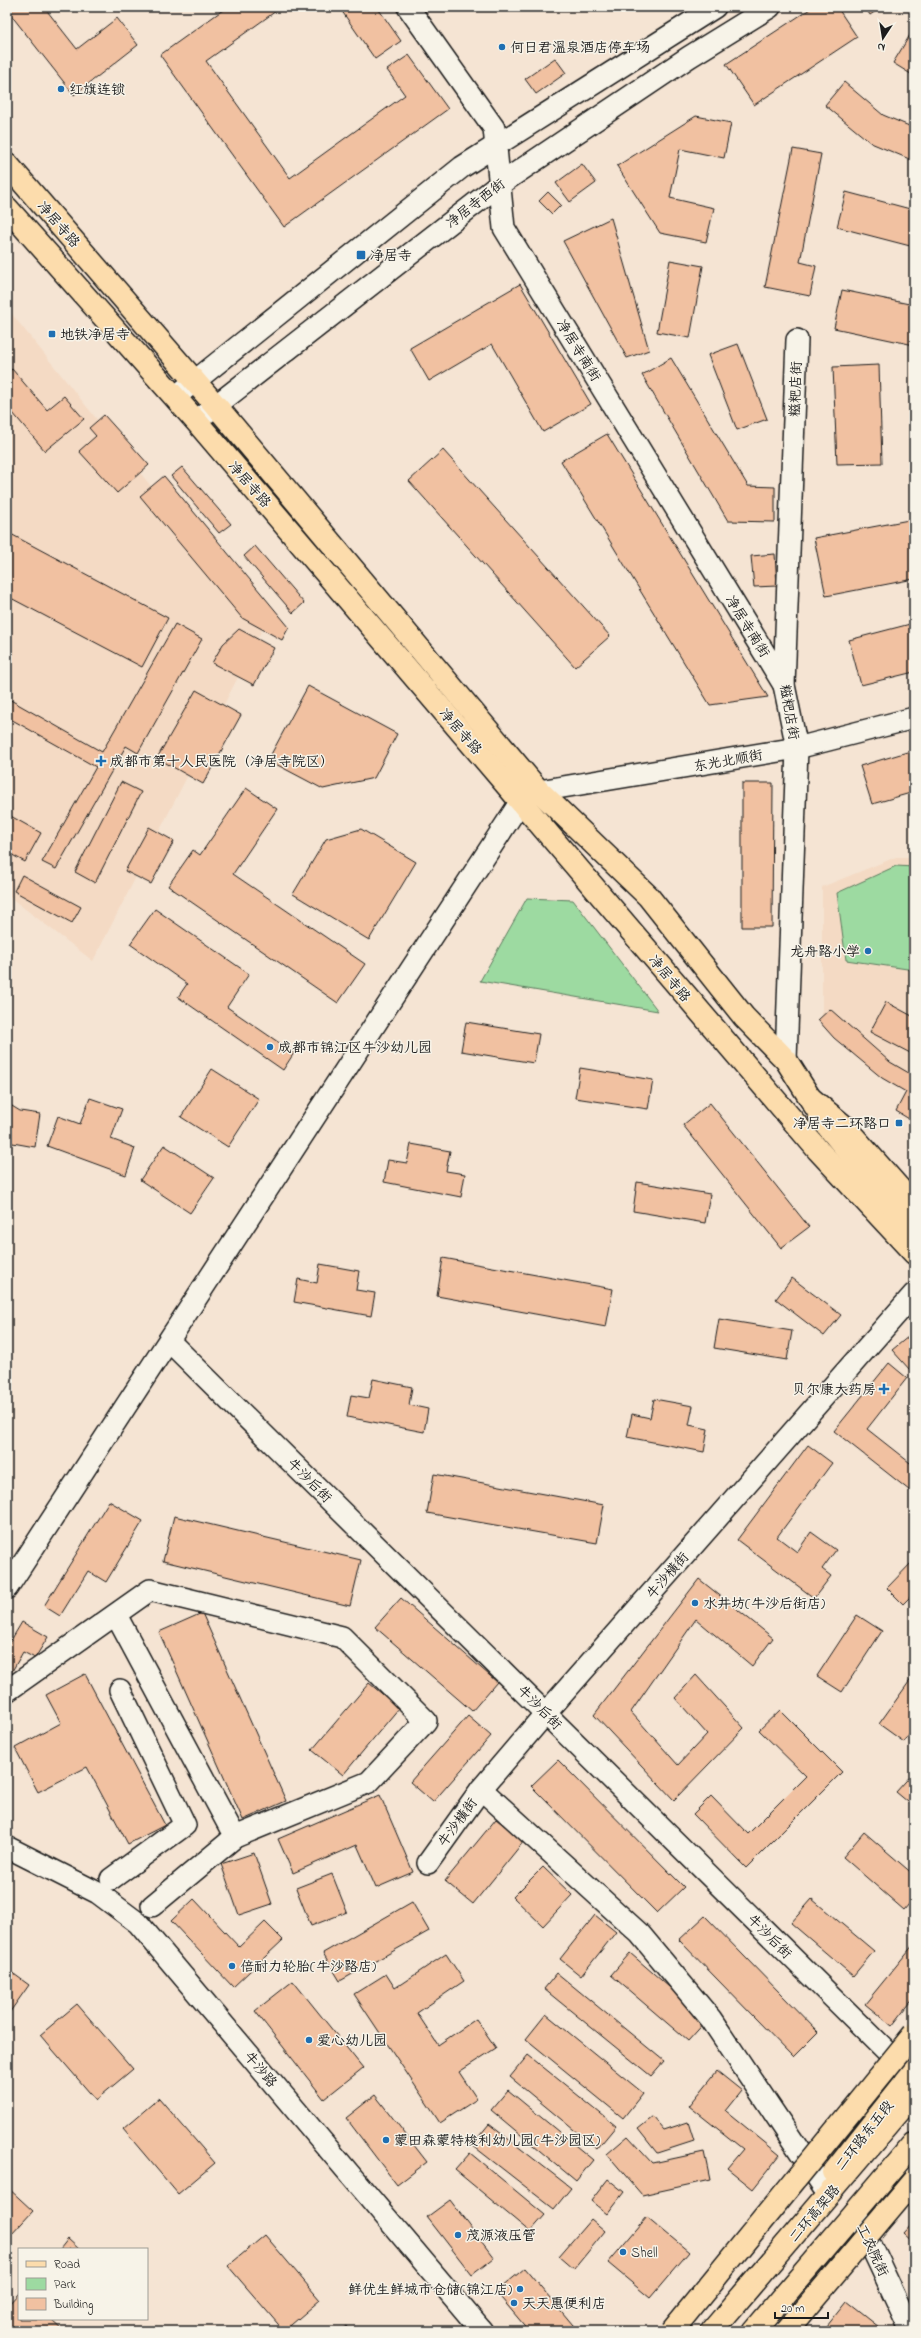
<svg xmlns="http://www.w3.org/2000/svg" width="921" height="2338" font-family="'Indie Flower','LXGW WenKai TC',sans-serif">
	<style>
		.built { fill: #f4dac4 }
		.green { fill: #9ddaa1; stroke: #5c7b5e }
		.building { fill: #f1c1a1; stroke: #1c1c1c }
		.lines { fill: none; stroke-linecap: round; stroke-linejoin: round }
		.minor-casing { stroke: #1c1c1c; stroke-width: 24 }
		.major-casing { stroke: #1c1c1c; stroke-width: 25 }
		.highway-casing { stroke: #1c1c1c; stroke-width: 25 }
		.minor { stroke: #f7f3e8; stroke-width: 21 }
		.major { stroke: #fcdcac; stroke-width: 22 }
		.highway { stroke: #fcdcac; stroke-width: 22 }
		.highway-bridge-casing { stroke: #1c1c1c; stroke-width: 25; stroke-linecap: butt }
		.highway-bridge { stroke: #fcdcac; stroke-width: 22 }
		.poi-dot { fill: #1f6fb2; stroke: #f7f3e8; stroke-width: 1.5 }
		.labels { text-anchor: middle; stroke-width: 3; stroke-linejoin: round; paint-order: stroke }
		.poi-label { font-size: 14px; fill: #1c1c1c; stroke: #f7f3e8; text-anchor: start }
		.street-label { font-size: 14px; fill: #1c1c1c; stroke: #f7f3e8 }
	</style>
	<rect width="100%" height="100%" fill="#f5e4d3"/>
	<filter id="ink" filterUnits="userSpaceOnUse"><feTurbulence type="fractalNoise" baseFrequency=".025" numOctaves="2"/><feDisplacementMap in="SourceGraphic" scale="8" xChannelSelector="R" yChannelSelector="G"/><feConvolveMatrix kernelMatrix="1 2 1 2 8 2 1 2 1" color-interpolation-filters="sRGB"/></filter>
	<g filter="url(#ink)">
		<g class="built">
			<polygon points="7,308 264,626 93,961 7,895"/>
			<polygon points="896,857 914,857 914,1077 875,1066 822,1016 822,887"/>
		</g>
		<g class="green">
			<polygon points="896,866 914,867 914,970 846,960 837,893"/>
			<polygon points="527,898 573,900 658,1011 480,981"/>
		</g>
		<g class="building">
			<polygon points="7,7 44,7 77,49 117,18 138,45 74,95 7,10"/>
			<polygon points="227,7 273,7 276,11 206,61 290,178 405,95 387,70 409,55 448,109 284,227 160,55"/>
			<polygon points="339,7 377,7 401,41 375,59"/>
			<polygon points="813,7 837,7 857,37 754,105 726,64"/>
			<polygon points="865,7 882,7 870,15"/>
			<polygon points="913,30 914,31 914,76 893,63"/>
			<polygon points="555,58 566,73 536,94 525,79"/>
			<polygon points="844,82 883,115 914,128 914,161 871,143 825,105"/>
			<polygon points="696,116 731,123 724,158 680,149 670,198 714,208 706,242 660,233 617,166"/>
			<polygon points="793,149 821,154 800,262 816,266 810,296 765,287"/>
			<polygon points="582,164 596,183 570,202 556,183"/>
			<polygon points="548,192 561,205 552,214 539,201"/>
			<polygon points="846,192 914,210 914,247 837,227"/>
			<polygon points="611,218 649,350 627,358 563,241"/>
			<polygon points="670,260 703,266 690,338 657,332"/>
			<polygon points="520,284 591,404 543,432 492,344 429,381 410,348"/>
			<polygon points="842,290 914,305 914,345 834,328"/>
			<polygon points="738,344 767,419 737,430 708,355"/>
			<polygon points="671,358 748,486 775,487 775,522 728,521 642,375"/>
			<polygon points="879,365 882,463 837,464 833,367"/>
			<polygon points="12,369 47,410 64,396 84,419 45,451 7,406 7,373"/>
			<polygon points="104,415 149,465 117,493 79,451 96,436 89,428"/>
			<polygon points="607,434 768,697 710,705 561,461"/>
			<polygon points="443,450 610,636 575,667 409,481"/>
			<polygon points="182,467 231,524 219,533 171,476"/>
			<polygon points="164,476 289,627 282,640 242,618 140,496"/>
			<polygon points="914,519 914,579 826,596 814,538"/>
			<polygon points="7,532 168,618 142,667 7,596"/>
			<polygon points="255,546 304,603 293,613 244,556"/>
			<polygon points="775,554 777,586 754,587 751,556"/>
			<polygon points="914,623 914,672 861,685 849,640"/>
			<polygon points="175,624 202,639 138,753 126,746 56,869 42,862 96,767 7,717 7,698 102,752"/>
			<polygon points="239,629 274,648 254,685 212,663 223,644"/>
			<polygon points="308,686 397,734 374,778 323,789 268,760"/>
			<polygon points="196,690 241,715 203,784 157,758"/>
			<polygon points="914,750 914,792 872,804 860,766"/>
			<polygon points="121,782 141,792 95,883 75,872"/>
			<polygon points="742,783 773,783 772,927 742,927"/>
			<polygon points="246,788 277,809 233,874 365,964 338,1003 168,886 193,850 200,855"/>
			<polygon points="7,814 41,833 25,862 7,852"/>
			<polygon points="149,827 174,841 151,884 125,871"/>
			<polygon points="361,829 416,862 369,940 293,894 326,839"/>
			<polygon points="22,875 81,907 72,923 14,891"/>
			<polygon points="155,909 249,974 227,1007 294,1053 283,1070 178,997 187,984 130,944"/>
			<polygon points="886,1002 914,1017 914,1055 870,1032"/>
			<polygon points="830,1009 890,1062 914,1076 914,1122 896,1111 906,1092 882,1078 834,1038 818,1020"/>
			<polygon points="466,1022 539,1034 534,1063 461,1051"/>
			<polygon points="580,1068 653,1080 648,1109 575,1098"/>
			<polygon points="212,1069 259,1099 228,1147 181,1117"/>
			<polygon points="90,1098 122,1109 111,1139 135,1148 126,1175 47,1146 58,1116 80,1124"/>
			<polygon points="7,1103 20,1111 40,1114 35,1147 7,1142"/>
			<polygon points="710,1103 809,1227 781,1248 683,1125"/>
			<polygon points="411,1144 450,1151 446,1171 465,1174 461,1197 384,1182 388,1160 407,1163"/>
			<polygon points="164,1145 214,1178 190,1213 140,1180"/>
			<polygon points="637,1182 710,1194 705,1223 633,1211"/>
			<polygon points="443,1258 613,1289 606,1327 437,1296"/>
			<polygon points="320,1264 359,1271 356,1290 375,1293 371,1316 294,1302 298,1279 317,1283"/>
			<polygon points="792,1278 841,1315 824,1336 776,1299"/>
			<polygon points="719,1319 792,1331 787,1360 714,1348"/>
			<polygon points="914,1332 914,1367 910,1370 892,1350"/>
			<polygon points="889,1363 907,1378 867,1429 914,1466 914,1494 834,1431"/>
			<polygon points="373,1379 412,1387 409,1405 428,1409 424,1432 347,1417 351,1395 369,1398"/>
			<polygon points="654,1399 693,1406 689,1425 708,1429 704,1452 627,1437 632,1414 650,1418"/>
			<polygon points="808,1445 832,1463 777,1537 797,1552 811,1532 836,1550 822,1569 831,1576 814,1598 737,1540"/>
			<polygon points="434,1474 604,1505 597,1543 427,1513"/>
			<polygon points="109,1501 143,1521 106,1582 88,1571 60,1616 44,1606"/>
			<polygon points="174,1516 361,1560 350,1606 163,1561"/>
			<polygon points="914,1560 914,1593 903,1604 887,1588"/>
			<polygon points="699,1579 773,1638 752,1666 696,1619 631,1712 678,1765 707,1734 675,1698 696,1675 744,1728 674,1800 594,1715"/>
			<polygon points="401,1598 497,1682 472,1711 375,1627"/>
			<polygon points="202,1613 286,1801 243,1820 159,1632"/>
			<polygon points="857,1615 882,1631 842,1692 817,1676"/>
			<polygon points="22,1622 48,1637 35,1658 23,1652 7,1680 7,1647"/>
			<polygon points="85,1674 165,1825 128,1844 87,1767 38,1792 15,1748 61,1723 46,1695"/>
			<polygon points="914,1675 914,1728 904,1742 879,1724"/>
			<polygon points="369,1683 399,1708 343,1775 312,1750"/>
			<polygon points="780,1710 842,1772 746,1868 693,1814 711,1796 748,1834 806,1776 759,1730"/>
			<polygon points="468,1716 491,1736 433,1802 410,1782"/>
			<polygon points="558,1760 684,1887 657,1913 531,1786"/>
			<polygon points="914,1772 914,1807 896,1792"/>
			<polygon points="380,1795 413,1872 376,1888 357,1845 293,1873 278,1839"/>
			<polygon points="496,1819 524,1841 473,1904 445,1881"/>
			<polygon points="864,1832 914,1875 914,1898 904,1910 843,1857"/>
			<polygon points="254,1853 272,1904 239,1915 221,1864"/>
			<polygon points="543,1867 572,1895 543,1926 513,1897"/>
			<polygon points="332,1874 347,1912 311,1926 296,1888"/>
			<polygon points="194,1899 239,1947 265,1922 283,1940 233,1987 171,1921"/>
			<polygon points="812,1899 874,1951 853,1976 791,1923"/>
			<polygon points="412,1902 429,1931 340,1981 323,1953"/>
			<polygon points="595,1915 616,1932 581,1976 560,1959"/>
			<polygon points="705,1916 818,2032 793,2057 679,1940"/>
			<polygon points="914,1944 914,1998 892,2026 865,2004"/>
			<polygon points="630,1953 707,2020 688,2041 611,1975"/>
			<polygon points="446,1954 464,1981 417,2013 438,2045 476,2019 496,2048 459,2072 477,2099 440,2123 354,1994 386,1974 395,1988"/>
			<polygon points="7,1969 29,1985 7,2016"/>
			<polygon points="557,1973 664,2061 651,2076 544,1989"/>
			<polygon points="293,1981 363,2068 324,2099 255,2011"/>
			<polygon points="77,2004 133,2069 96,2100 40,2035"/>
			<polygon points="546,2014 643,2093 623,2118 526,2039"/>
			<polygon points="528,2055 616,2126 597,2149 510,2077"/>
			<polygon points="717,2071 742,2091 726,2111 780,2155 753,2189 727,2168 743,2149 689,2106"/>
			<polygon points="508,2090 593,2160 576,2181 491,2110"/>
			<polygon points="375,2095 427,2162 397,2185 346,2118"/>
			<polygon points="159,2098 215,2163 178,2194 123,2129"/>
			<polygon points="653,2117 664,2130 688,2122 694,2141 657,2153 638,2129"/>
			<polygon points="489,2124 571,2188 554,2209 472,2145"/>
			<polygon points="628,2136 653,2163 704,2152 710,2180 642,2195 607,2154"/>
			<polygon points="470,2153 545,2215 530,2232 455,2170"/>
			<polygon points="608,2179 624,2192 607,2214 591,2201"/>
			<polygon points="7,2187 33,2211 11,2235 7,2231"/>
			<polygon points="450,2200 494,2258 472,2275 427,2217"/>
			<polygon points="647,2217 689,2252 650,2298 608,2263"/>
			<polygon points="591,2219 605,2231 574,2269 559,2256"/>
			<polygon points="914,2222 914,2244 903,2234"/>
			<polygon points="265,2235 320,2300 284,2331 228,2266"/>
			<polygon points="68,2239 79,2249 60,2249"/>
			<polygon points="525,2268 578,2331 529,2331 496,2292"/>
			<polygon points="19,2293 19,2319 51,2319 64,2331 16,2331 7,2323 7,2306"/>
			<polygon points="846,2301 884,2331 822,2331"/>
			<polygon points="346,2326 350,2331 340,2331"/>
		</g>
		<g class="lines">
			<defs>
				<g id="minor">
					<polyline points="408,7 494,128 504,228 784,685"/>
					<polyline points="175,397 462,167 715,7"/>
					<polyline points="196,421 500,184 689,57 770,7"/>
					<polyline points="539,791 797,748 914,718"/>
					<polyline points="786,1060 797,748 784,685 797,340"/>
					<polyline points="169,1341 911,2075"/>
					<polyline points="7,1588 521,801"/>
					<polyline points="116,1615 235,1837"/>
					<polyline points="7,1691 150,1590 342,1637 426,1721 369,1782 235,1837 152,1906"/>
					<polyline points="481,1789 640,1934 711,2019 823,2186"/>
					<polyline points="7,1847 98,1893 138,1923 482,2331"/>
					<polyline points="428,1863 481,1789 546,1713 914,1294"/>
					<polyline points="111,1879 185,1825 120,1690"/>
					<polyline points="855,2212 911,2331"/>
				</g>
				<g id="major">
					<polyline points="7,164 217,407 539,791 648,896 744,1017 786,1060 810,1098 845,1127 914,1205"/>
					<polyline points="7,208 196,421 818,1150 914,1253"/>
					<polyline points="834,2172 914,2071"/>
					<polyline points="754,2331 914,2143"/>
				</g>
				<g id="highway">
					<polyline points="810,1098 829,1128 914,1231"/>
					<polyline points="712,2331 914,2094"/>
				</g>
			</defs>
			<use href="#minor" class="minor-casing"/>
			<use href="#major" class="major-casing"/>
			<use href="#highway" class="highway-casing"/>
			<use href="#minor" class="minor"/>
			<use href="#major" class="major"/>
			<use href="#highway" class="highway"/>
			<defs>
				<g id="highway-bridge">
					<polyline points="672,2331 914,2034"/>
					<polyline points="787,2331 914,2180"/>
				</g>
			</defs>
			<use href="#highway-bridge" class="highway-bridge-casing"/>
			<use href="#highway-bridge" class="highway-bridge"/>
		</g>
	</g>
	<g class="poi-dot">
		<circle cx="502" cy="47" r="4"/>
		<circle cx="61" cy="89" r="4"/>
		<rect x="356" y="250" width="10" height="10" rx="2"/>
		<rect x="48" y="330" width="8" height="8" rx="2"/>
		<path d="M99 755h4v4h4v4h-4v4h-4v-4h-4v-4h4z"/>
		<circle cx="868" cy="951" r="4"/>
		<circle cx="270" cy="1047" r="4"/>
		<rect x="895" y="1119" width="8" height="8" rx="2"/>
		<path d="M882 1383h4v4h4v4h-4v4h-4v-4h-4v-4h4z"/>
		<circle cx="695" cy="1603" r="4"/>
		<circle cx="232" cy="1966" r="4"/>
		<circle cx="309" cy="2040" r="4"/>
		<circle cx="386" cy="2140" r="4"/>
		<circle cx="458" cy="2235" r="4"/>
		<circle cx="623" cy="2252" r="4"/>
		<circle cx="520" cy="2289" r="4"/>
		<circle cx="514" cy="2303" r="4"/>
	</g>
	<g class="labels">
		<g class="poi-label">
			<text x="510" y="52">何日君温泉酒店停车场</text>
			<text x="69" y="94">红旗连锁</text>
			<text x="370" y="260">净居寺</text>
			<text x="60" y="339">地铁净居寺</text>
			<text x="110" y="766">成都市第十人民医院（净居寺院区）</text>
			<text x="860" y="956" text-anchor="end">龙舟路小学</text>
			<text x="278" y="1052">成都市锦江区牛沙幼儿园</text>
			<text x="891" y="1128" text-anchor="end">净居寺二环路口</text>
			<text x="876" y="1394" text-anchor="end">贝尔康大药房</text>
			<text x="703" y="1608">水井坊(牛沙后街店)</text>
			<text x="240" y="1971">倍耐力轮胎(牛沙路店)</text>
			<text x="317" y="2045">爱心幼儿园</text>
			<text x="394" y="2145">蒙田森蒙特梭利幼儿园(牛沙园区)</text>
			<text x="466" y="2240">茂源液压管</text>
			<text x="631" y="2257">Shell</text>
			<text x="512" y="2294" text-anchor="end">鲜优生鲜城市仓储(锦江店)</text>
			<text x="522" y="2308">天天惠便利店</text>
		</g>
		<g class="street-label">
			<text transform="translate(475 203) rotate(-38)" y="5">净居寺西街</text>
			<text transform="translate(59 224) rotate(49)" y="5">净居寺路</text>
			<text transform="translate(579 350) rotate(58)" y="5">净居寺南街</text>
			<text transform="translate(795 389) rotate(-88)" y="5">糍粑店街</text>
			<text transform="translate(250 484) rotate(49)" y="5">净居寺路</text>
			<text transform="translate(748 626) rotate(58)" y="5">净居寺南街</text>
			<text transform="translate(790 712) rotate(80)" y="5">糍粑店街</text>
			<text transform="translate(461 731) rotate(49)" y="5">净居寺路</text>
			<text transform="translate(728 760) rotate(-10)" y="5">东光北顺街</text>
			<text transform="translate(670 978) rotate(50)" y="5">净居寺路</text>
			<text transform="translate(310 1480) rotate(45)" y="5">牛沙后街</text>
			<text transform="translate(667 1575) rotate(-49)" y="5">牛沙横街</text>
			<text transform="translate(540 1707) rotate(45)" y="5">牛沙后街</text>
			<text transform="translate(457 1822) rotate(-54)" y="5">牛沙横街</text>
			<text transform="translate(770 1936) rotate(45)" y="5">牛沙后街</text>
			<text transform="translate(261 2069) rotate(50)" y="5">牛沙路</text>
			<text transform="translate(864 2135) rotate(-52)" y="5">二环路东五段</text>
			<text transform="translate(814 2213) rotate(-50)" y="5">二环高架路</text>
			<text transform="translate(873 2250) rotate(65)" y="5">工农院街</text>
		</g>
	</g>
	<rect width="921" height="2338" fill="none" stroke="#f7f3e8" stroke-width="24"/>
	<rect x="12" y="12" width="897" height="2314" fill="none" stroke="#1c1c1c" stroke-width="1.5" filter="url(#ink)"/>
	<rect x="18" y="2248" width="130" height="72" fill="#f7f3e8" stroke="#9f9d96"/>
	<rect x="26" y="2261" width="20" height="6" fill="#fcdcac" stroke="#9f9d96"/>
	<text x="54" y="2268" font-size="12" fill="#1c1c1c">Road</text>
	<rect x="26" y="2278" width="20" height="12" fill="#9ddaa1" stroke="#9f9d96"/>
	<text x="54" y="2288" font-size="12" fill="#1c1c1c">Park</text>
	<rect x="26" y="2298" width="20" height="12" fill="#f1c1a1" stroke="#9f9d96"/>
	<text x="54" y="2308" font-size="12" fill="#1c1c1c">Building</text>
	<g transform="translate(883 38) rotate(192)" stroke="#f7f3e8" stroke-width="3" paint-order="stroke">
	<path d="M0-3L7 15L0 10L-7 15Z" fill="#1c1c1c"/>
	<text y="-6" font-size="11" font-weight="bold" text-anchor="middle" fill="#1c1c1c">N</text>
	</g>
	<path d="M775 2312v6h53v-6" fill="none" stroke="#1c1c1c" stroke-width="2"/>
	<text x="781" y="2312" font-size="12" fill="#1c1c1c" stroke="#f7f3e8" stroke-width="3" paint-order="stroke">20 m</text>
</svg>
